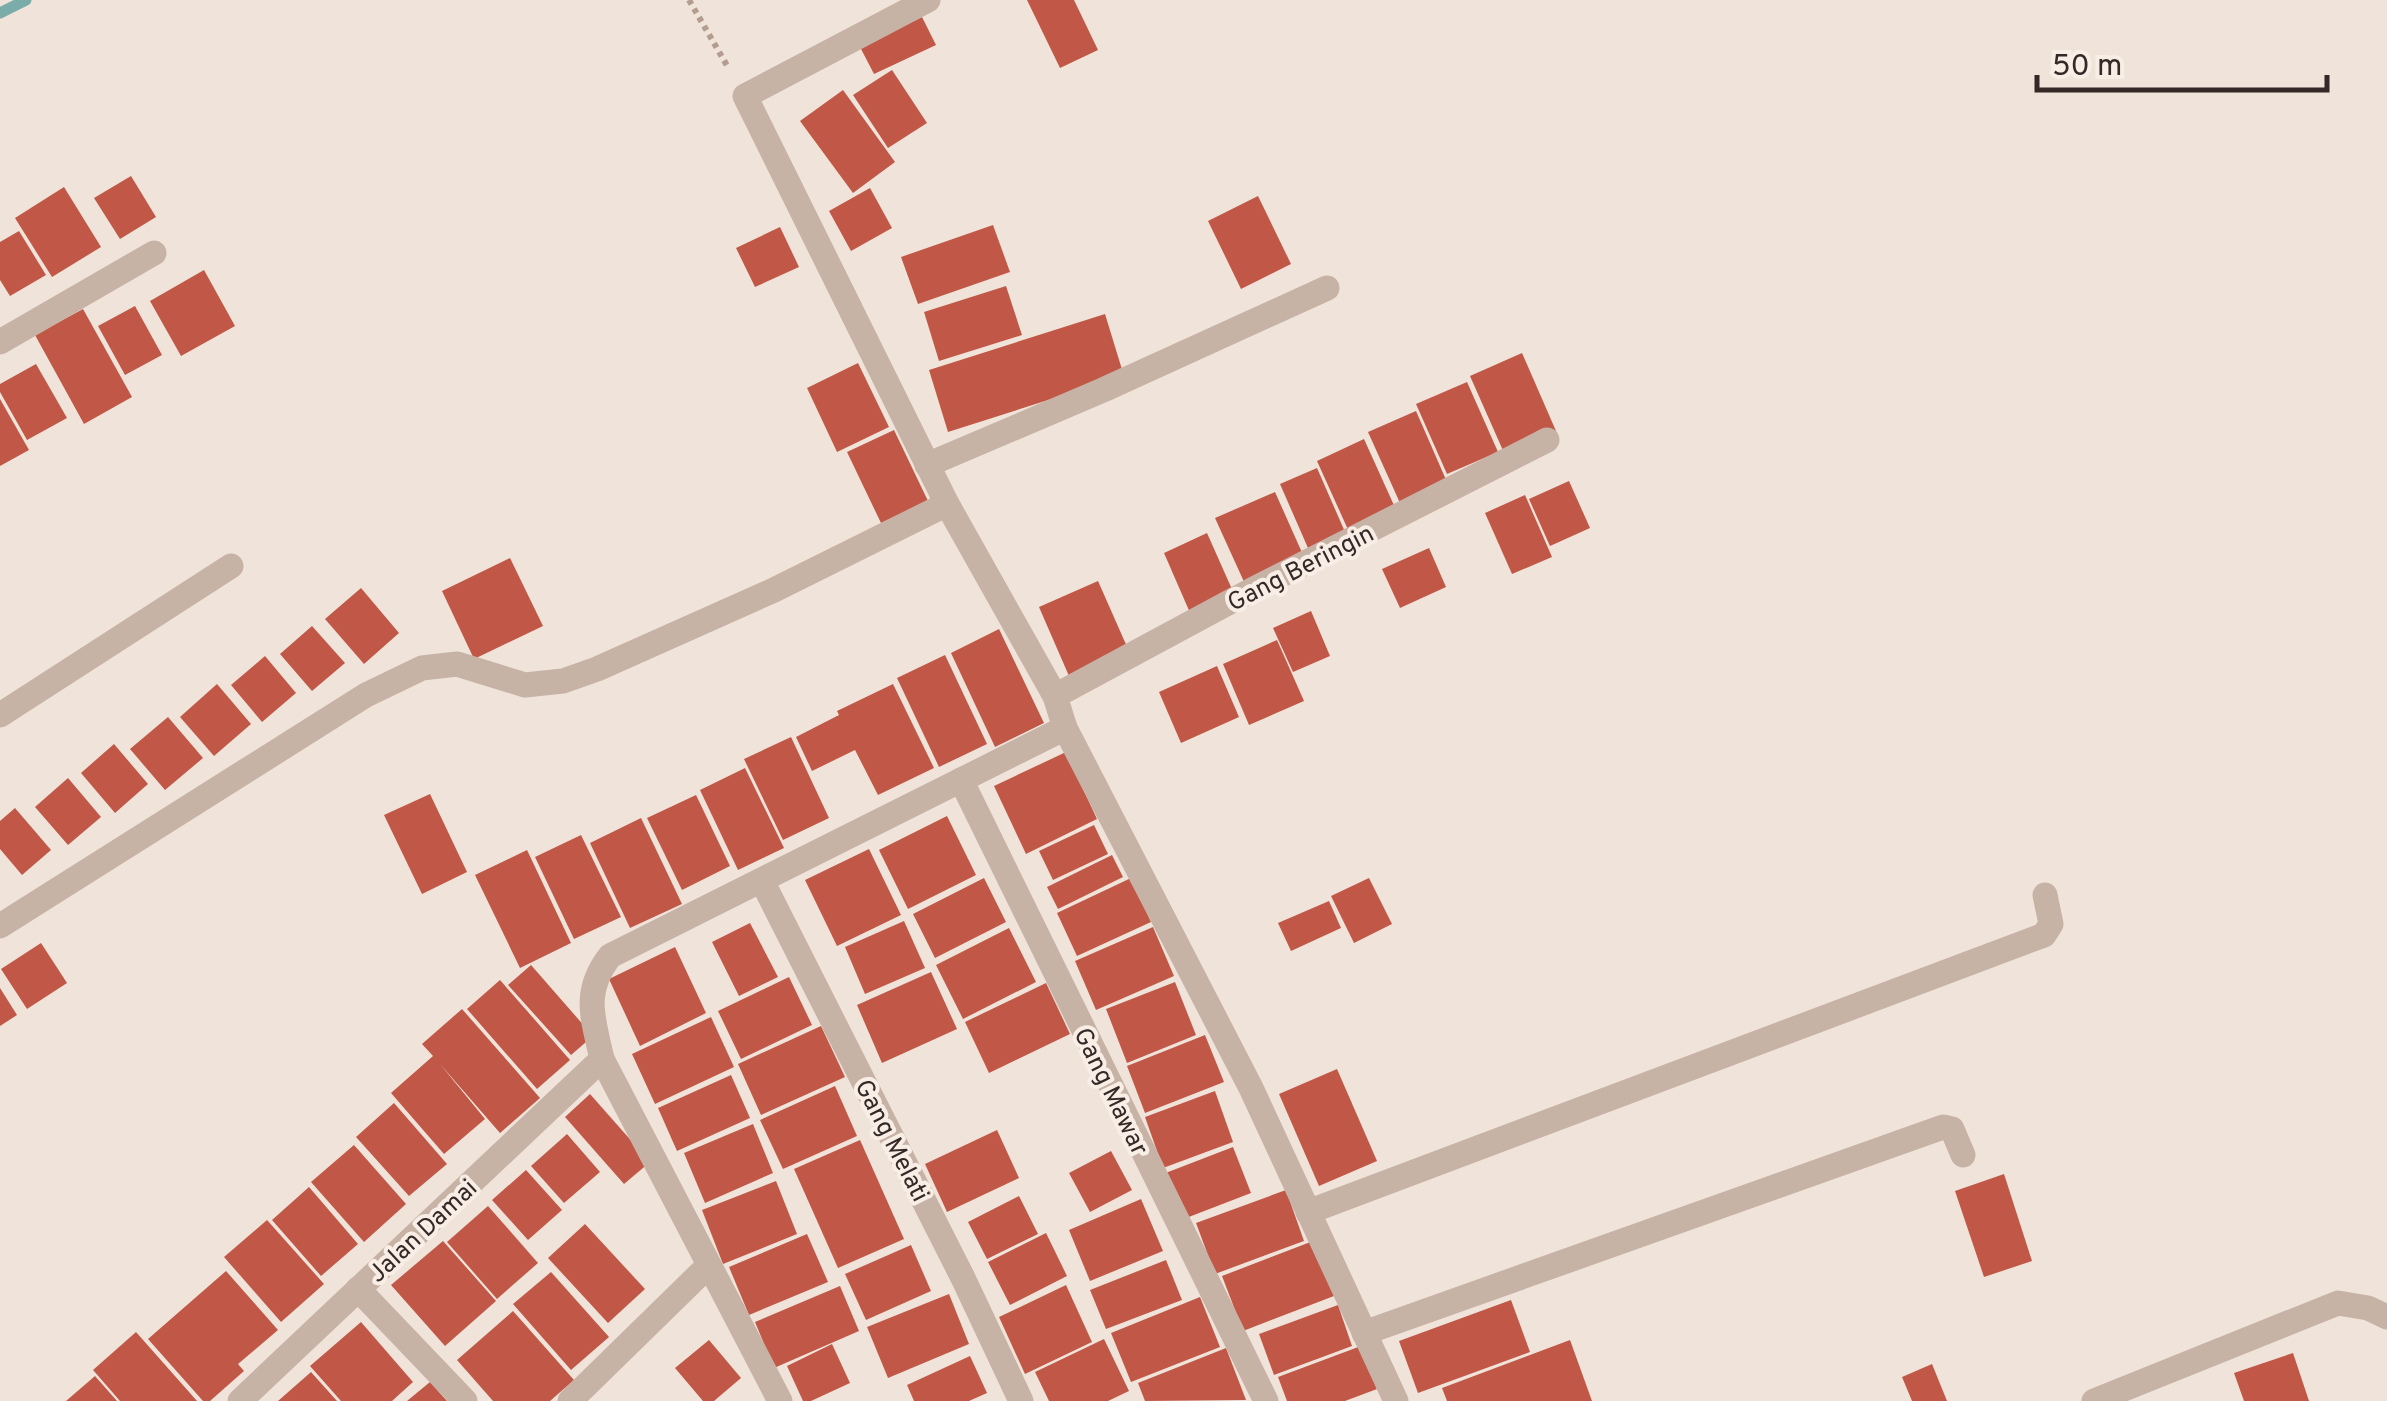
<svg xmlns="http://www.w3.org/2000/svg" width="2387" height="1401" font-family="Overpass,sans-serif">
	<style>
		.lines { fill: none; stroke-linecap: round; stroke-linejoin: round }
		.stream { stroke: #7aaca9; stroke-width: 11 }
		.building { fill: #c15847 }
		.path { stroke: #b39c90; stroke-width: 6; stroke-dasharray: 5 5; stroke-linecap: butt }
		.street { stroke: #c7b2a6; stroke-width: 25 }
		.labels { text-anchor: middle; stroke-width: 8; stroke-linejoin: round; paint-order: stroke }
		.street-label { font-size: 25px; fill: #342927; stroke: #f8eee5 }
	</style>
	<rect width="100%" height="100%" fill="#f0e3d9"/>
	<g class="lines">
		<polyline class="stream" points="0,13 26,0"/>
	</g>
	<g class="building">
		<polygon points="1027,0 1074,0 1098,50 1060,68"/>
		<polygon points="922,17 936,45 874,74 860,47"/>
		<polygon points="892,70 927,123 888,148 853,95"/>
		<polygon points="843,90 895,162 853,193 800,121"/>
		<polygon points="131,176 156,217 120,239 94,198"/>
		<polygon points="64,187 101,247 52,277 15,218"/>
		<polygon points="870,188 892,228 851,251 829,211"/>
		<polygon points="1258,196 1291,264 1241,289 1208,221"/>
		<polygon points="993,225 1010,272 918,304 901,257"/>
		<polygon points="780,227 799,267 755,287 736,248"/>
		<polygon points="19,231 46,275 10,296 0,280 0,242"/>
		<polygon points="204,270 235,326 181,356 150,301"/>
		<polygon points="1006,286 1022,335 939,361 924,312"/>
		<polygon points="135,306 162,355 125,375 98,326"/>
		<polygon points="83,309 132,397 84,424 35,335"/>
		<polygon points="1105,314 1124,376 948,432 929,370"/>
		<polygon points="1522,353 1556,431 1505,455 1470,376"/>
		<polygon points="858,363 889,427 837,452 807,388"/>
		<polygon points="36,364 67,418 27,440 0,392 0,384"/>
		<polygon points="1467,382 1498,452 1447,474 1416,404"/>
		<polygon points="0,399 29,450 0,466"/>
		<polygon points="1416,411 1447,482 1400,503 1368,432"/>
		<polygon points="894,430 928,501 881,523 847,452"/>
		<polygon points="1364,439 1397,512 1350,534 1317,461"/>
		<polygon points="1317,468 1345,532 1308,548 1280,484"/>
		<polygon points="1569,481 1590,528 1550,546 1529,499"/>
		<polygon points="1275,492 1304,557 1245,584 1215,518"/>
		<polygon points="1525,495 1552,557 1512,574 1485,513"/>
		<polygon points="1207,533 1235,596 1191,615 1164,553"/>
		<polygon points="1429,548 1446,587 1400,608 1382,569"/>
		<polygon points="510,558 543,626 474,659 442,591"/>
		<polygon points="1098,581 1128,649 1069,676 1039,607"/>
		<polygon points="361,588 399,633 364,664 325,619"/>
		<polygon points="1311,611 1330,656 1293,672 1273,628"/>
		<polygon points="312,626 345,663 312,691 280,654"/>
		<polygon points="999,629 1044,723 995,747 951,653"/>
		<polygon points="1277,640 1304,701 1249,725 1223,664"/>
		<polygon points="945,655 987,744 939,767 897,678"/>
		<polygon points="265,656 296,693 262,722 231,685"/>
		<polygon points="1217,666 1239,717 1181,743 1159,692"/>
		<polygon points="217,684 251,724 214,756 180,717"/>
		<polygon points="893,684 934,768 878,795 855,750 812,771 796,737 839,715 837,711"/>
		<polygon points="168,717 203,758 165,790 130,749"/>
		<polygon points="791,737 829,818 783,840 744,759"/>
		<polygon points="114,744 148,784 115,813 81,773"/>
		<polygon points="1066,752 1097,819 1026,854 994,786"/>
		<polygon points="745,768 784,848 738,870 700,790"/>
		<polygon points="68,778 101,817 68,845 35,807"/>
		<polygon points="430,794 467,872 422,894 384,815"/>
		<polygon points="696,795 730,866 682,890 647,818"/>
		<polygon points="15,808 51,850 22,875 0,849 0,821"/>
		<polygon points="947,816 976,875 908,909 879,850"/>
		<polygon points="641,818 682,904 630,928 590,843"/>
		<polygon points="1094,825 1108,854 1053,880 1039,851"/>
		<polygon points="581,835 621,917 574,939 535,857"/>
		<polygon points="869,849 901,915 837,946 805,880"/>
		<polygon points="527,850 571,943 520,968 475,875"/>
		<polygon points="1112,855 1123,877 1058,909 1047,887"/>
		<polygon points="984,878 1006,922 935,958 913,914"/>
		<polygon points="1131,878 1151,922 1077,956 1057,913"/>
		<polygon points="1369,878 1392,924 1354,943 1331,896"/>
		<polygon points="1329,901 1341,928 1291,951 1278,923"/>
		<polygon points="904,921 925,968 865,994 845,947"/>
		<polygon points="750,923 778,977 739,996 712,942"/>
		<polygon points="1153,927 1174,976 1096,1010 1075,961"/>
		<polygon points="1009,928 1036,982 963,1019 936,965"/>
		<polygon points="41,943 67,983 27,1009 1,969"/>
		<polygon points="675,947 706,1013 640,1046 609,979"/>
		<polygon points="531,965 593,1036 571,1055 508,985"/>
		<polygon points="931,972 957,1029 882,1063 857,1005"/>
		<polygon points="789,977 812,1025 741,1059 718,1011"/>
		<polygon points="500,980 570,1060 537,1089 467,1009"/>
		<polygon points="1175,982 1196,1035 1127,1063 1106,1009"/>
		<polygon points="1046,983 1070,1034 989,1073 965,1022"/>
		<polygon points="0,988 17,1015 0,1026"/>
		<polygon points="462,1009 540,1098 500,1133 440,1064 485,1119 444,1154 391,1093 433,1056 422,1044"/>
		<polygon points="711,1017 734,1067 655,1104 632,1054"/>
		<polygon points="821,1026 845,1077 761,1115 738,1064"/>
		<polygon points="1205,1035 1224,1082 1145,1113 1127,1066"/>
		<polygon points="1337,1069 1377,1161 1319,1186 1279,1094"/>
		<polygon points="731,1075 750,1118 677,1151 658,1108"/>
		<polygon points="835,1086 857,1136 783,1169 760,1120"/>
		<polygon points="1215,1091 1233,1142 1163,1168 1145,1117"/>
		<polygon points="590,1094 650,1162 624,1184 565,1117"/>
		<polygon points="394,1103 447,1164 409,1196 356,1137"/>
		<polygon points="753,1124 773,1173 705,1203 684,1153"/>
		<polygon points="997,1130 1019,1178 947,1212 925,1164"/>
		<polygon points="567,1134 600,1172 564,1203 531,1166"/>
		<polygon points="860,1140 904,1239 838,1268 794,1169"/>
		<polygon points="354,1145 406,1204 364,1242 311,1182"/>
		<polygon points="1233,1147 1251,1193 1181,1220 1163,1174"/>
		<polygon points="1111,1151 1132,1190 1090,1212 1069,1173"/>
		<polygon points="526,1170 562,1210 528,1240 492,1200"/>
		<polygon points="2004,1174 2032,1261 1984,1277 1955,1191"/>
		<polygon points="776,1181 797,1234 723,1264 702,1210"/>
		<polygon points="309,1187 358,1244 321,1276 272,1220"/>
		<polygon points="1286,1190 1304,1241 1215,1274 1196,1223"/>
		<polygon points="1019,1196 1038,1234 987,1259 968,1222"/>
		<polygon points="1141,1199 1163,1251 1090,1281 1069,1230"/>
		<polygon points="488,1206 538,1263 497,1299 447,1242"/>
		<polygon points="267,1220 324,1284 281,1322 224,1257"/>
		<polygon points="585,1224 645,1289 608,1323 548,1258"/>
		<polygon points="1046,1233 1067,1276 1010,1305 988,1262"/>
		<polygon points="807,1234 828,1282 749,1315 729,1267"/>
		<polygon points="443,1241 496,1301 445,1346 391,1285"/>
		<polygon points="1313,1241 1334,1296 1243,1331 1222,1276"/>
		<polygon points="911,1245 931,1291 866,1320 845,1274"/>
		<polygon points="1166,1260 1182,1300 1106,1329 1090,1290"/>
		<polygon points="226,1271 278,1330 238,1364 244,1371 210,1401 203,1401 148,1339"/>
		<polygon points="551,1272 609,1337 571,1370 513,1304"/>
		<polygon points="1066,1285 1092,1342 1025,1374 999,1317"/>
		<polygon points="840,1286 859,1331 774,1368 755,1322"/>
		<polygon points="949,1294 969,1344 888,1378 867,1327"/>
		<polygon points="1200,1297 1220,1347 1131,1382 1111,1333"/>
		<polygon points="1511,1300 1530,1352 1418,1393 1399,1341"/>
		<polygon points="1338,1305 1352,1346 1274,1375 1259,1334"/>
		<polygon points="513,1311 574,1380 550,1401 493,1401 457,1360"/>
		<polygon points="361,1322 413,1382 392,1401 341,1401 310,1366"/>
		<polygon points="136,1332 197,1401 120,1401 93,1370"/>
		<polygon points="1104,1339 1129,1391 1108,1401 1049,1401 1035,1372"/>
		<polygon points="709,1340 741,1378 714,1401 703,1401 675,1368"/>
		<polygon points="1570,1340 1592,1401 1447,1401 1442,1388"/>
		<polygon points="832,1344 850,1383 811,1401 803,1401 787,1366"/>
		<polygon points="1361,1346 1377,1389 1345,1401 1287,1401 1278,1377"/>
		<polygon points="1226,1348 1246,1400 1145,1401 1138,1383"/>
		<polygon points="2293,1353 2309,1401 2244,1401 2234,1373"/>
		<polygon points="970,1356 987,1393 969,1401 914,1401 907,1385"/>
		<polygon points="1932,1364 1947,1401 1912,1401 1902,1377"/>
		<polygon points="311,1372 337,1401 278,1401"/>
		<polygon points="95,1376 117,1401 66,1401"/>
		<polygon points="430,1382 447,1401 407,1401"/>
	</g>
	<g class="lines">
		<polyline class="path" points="689,0 729,69"/>
		<g class="street">
			<polyline points="928,0 745,96 947,504 1055,696 1065,728 1251,1088 1396,1401"/>
			<polyline points="0,342 154,253"/>
			<polyline points="927,465 1103,390 1327,288"/>
			<polyline points="1055,696 1252,590 1547,440"/>
			<polyline points="0,715 231,566"/>
			<polyline points="961,780 1266,1401"/>
			<polyline points="762,881 963,1278 1021,1401"/>
			<polyline points="0,926 366,695 422,668 457,664 525,685 563,681 597,669 774,590 947,504"/>
			<polyline points="1308,1212 2044,935 2051,924 2045,895"/>
			<polyline points="358,1289 465,1401"/>
			<polyline points="1364,1333 1943,1127 1952,1129 1963,1155"/>
			<polyline points="240,1401 602,1059"/>
			<polyline points="570,1401 708,1266"/>
			<path d="M780 1401 602 1059C593 1018 582 992 610 956L1065 728"/>
			<polyline points="2094,1401 2338,1303 2368,1308 2387,1317"/>
		</g>
	</g>
	<g class="labels">
		<g class="street-label">
			<text transform="translate(1300 567) rotate(-27)" y="9">Gang Beringin</text>
			<text transform="translate(1112 1091) rotate(64)" y="9">Gang Mawar</text>
			<text transform="translate(893 1140) rotate(63)" y="9">Gang Melati</text>
			<text transform="translate(422 1230) rotate(-43)" y="9">Jalan Damai</text>
		</g>
	</g>
	<path d="M2037 75v15h290v-15" fill="none" stroke="#342927" stroke-width="5"/>
	<text x="2052" y="75" font-size="30" fill="#342927" stroke="#f8eee5" stroke-width="8" paint-order="stroke">50 m</text>
</svg>
